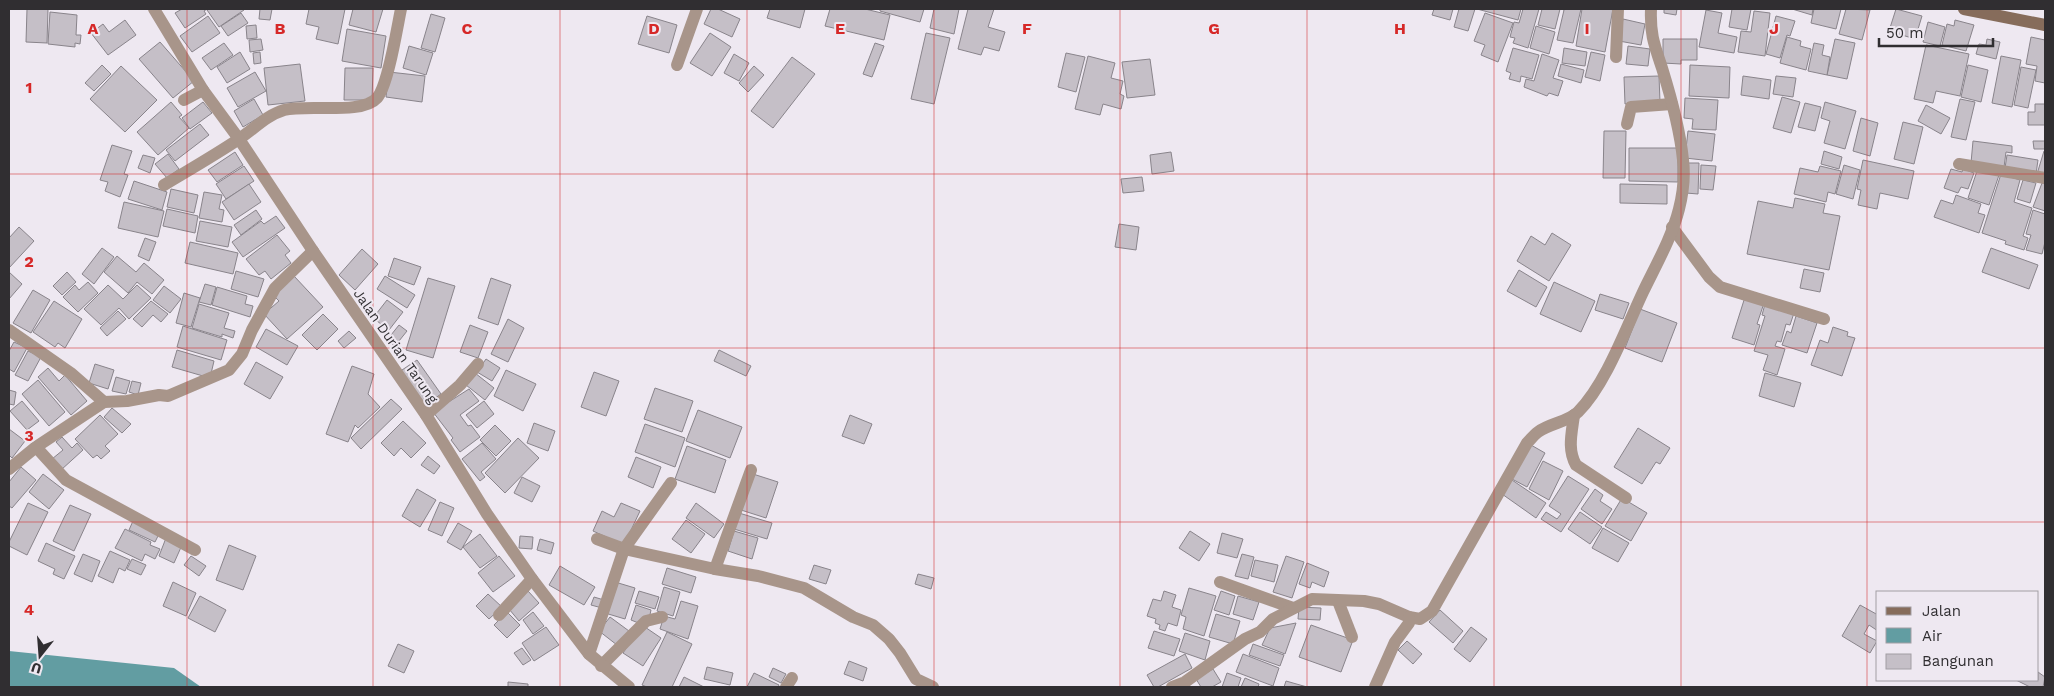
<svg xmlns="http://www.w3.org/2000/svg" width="2054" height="696" font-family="'Work Sans',sans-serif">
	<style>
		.water { fill: #629da2 }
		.building { fill: #c5bfc7; stroke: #89848b }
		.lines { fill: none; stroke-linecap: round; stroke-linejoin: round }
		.minor { stroke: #a8958a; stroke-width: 12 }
		.tertiary { stroke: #a8958a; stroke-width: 12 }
		.secondary { stroke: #866c5b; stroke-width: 12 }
		.grid { fill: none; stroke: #d62828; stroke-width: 1; stroke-opacity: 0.55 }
		.labels { text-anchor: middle; stroke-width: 4; stroke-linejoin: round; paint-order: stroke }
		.street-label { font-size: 14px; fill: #302e31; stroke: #eee8f1 }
		.grid-label { font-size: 16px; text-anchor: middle; font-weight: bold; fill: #d62828; stroke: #eee8f1; stroke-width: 4; stroke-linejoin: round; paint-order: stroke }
	</style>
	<rect width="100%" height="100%" fill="#eee8f1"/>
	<polygon class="water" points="9,651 174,668 201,687 9,687"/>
	<g class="building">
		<polygon points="27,9 48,9 47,43 26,42"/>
		<polygon points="182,9 207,9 204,11 206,14 185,28 175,13"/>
		<polygon points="210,9 243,9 244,10 219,27 207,10"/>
		<polygon points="260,9 272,9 270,20 259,19"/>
		<polygon points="309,9 345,9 338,44 316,39 319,27 306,24"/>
		<polygon points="353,9 383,9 376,32 349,25"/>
		<polygon points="711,9 718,9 740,19 732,37 704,24"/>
		<polygon points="770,9 805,9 800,28 767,18"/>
		<polygon points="830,9 865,9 890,15 884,40 825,26"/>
		<polygon points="880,9 924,9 920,22 880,11"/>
		<polygon points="934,9 959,9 954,34 930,28"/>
		<polygon points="968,9 994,9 988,27 1005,32 999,51 984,47 981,55 958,49"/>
		<polygon points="1434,9 1453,9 1450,20 1432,15"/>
		<polygon points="1459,9 1475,9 1468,31 1454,27"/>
		<polygon points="1477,9 1521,9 1518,20"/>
		<polygon points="1523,9 1539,9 1528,48 1513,43 1515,38 1510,37 1514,22 1519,23"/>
		<polygon points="1542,9 1560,9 1555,29 1538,25"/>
		<polygon points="1562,9 1581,9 1573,43 1557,40 1564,10"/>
		<polygon points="1582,9 1613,9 1605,52 1576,46"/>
		<polygon points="1664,9 1677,9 1676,15 1664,13"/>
		<polygon points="1732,9 1751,9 1747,30 1729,27"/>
		<polygon points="1792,9 1813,9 1812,15"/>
		<polygon points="1814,9 1841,9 1836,29 1811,23"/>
		<polygon points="1846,9 1870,10 1862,40 1839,34"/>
		<polygon points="1896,9 1922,16 1915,39 1889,31"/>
		<polygon points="1706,10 1722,13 1718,33 1737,37 1734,53 1699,47"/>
		<polygon points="1754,11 1770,13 1765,56 1738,52 1741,31 1751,32"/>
		<polygon points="50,12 77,15 76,35 81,35 80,44 75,43 75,47 48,44"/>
		<polygon points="241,13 248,23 228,36 221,26"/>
		<polygon points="1485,13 1513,23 1498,62 1481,55 1485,45 1474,41"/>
		<polygon points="431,14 445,18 435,52 421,48"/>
		<polygon points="208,16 220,33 192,52 180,36"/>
		<polygon points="647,16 677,25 669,53 638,44"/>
		<polygon points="1776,16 1795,21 1790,36 1787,35 1780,58 1766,54"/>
		<polygon points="1623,19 1645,24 1641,45 1619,41"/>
		<polygon points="125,20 136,35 108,55 91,33 103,24 109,32"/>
		<polygon points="1955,20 1974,25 1966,51 1942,45 1947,24 1954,26"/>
		<polygon points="1928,22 1945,27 1940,46 1923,42"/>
		<polygon points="256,25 257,38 247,39 246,26"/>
		<polygon points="1536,26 1555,32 1549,54 1530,48"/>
		<polygon points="347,29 386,36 381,68 342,61"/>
		<polygon points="710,33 731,47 712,76 690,63"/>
		<polygon points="926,33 950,38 934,104 911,99"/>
		<polygon points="1787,37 1801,41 1800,46 1811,49 1806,70 1780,63"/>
		<polygon points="2031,37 2045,40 2045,83 2035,81 2037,66 2026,64"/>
		<polygon points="261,39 263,50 250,52 249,40"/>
		<polygon points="1663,39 1697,39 1697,60 1681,60 1681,64 1663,63"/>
		<polygon points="1835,39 1855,43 1847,79 1827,75"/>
		<polygon points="1987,39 2000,42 1996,59 1976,54 1979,44 1986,45"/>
		<polygon points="160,42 194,81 173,98 139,59"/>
		<polygon points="224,43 233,55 211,70 202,58"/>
		<polygon points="875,43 884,46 872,77 863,74"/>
		<polygon points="1814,43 1824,45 1822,55 1830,57 1827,75 1808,71"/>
		<polygon points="1926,45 1969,54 1960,96 1936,91 1933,103 1914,99"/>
		<polygon points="409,46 433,53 426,75 403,68"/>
		<polygon points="1628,46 1650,49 1648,66 1626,64"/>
		<polygon points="1513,48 1539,55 1532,79 1521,76 1520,82 1509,79 1511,73 1506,71"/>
		<polygon points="1564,48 1587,52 1585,66 1562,63"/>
		<polygon points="240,52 250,69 227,83 217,67"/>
		<polygon points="260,52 261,63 254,64 253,53"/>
		<polygon points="1591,52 1605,55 1600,81 1585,77"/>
		<polygon points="1066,53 1085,57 1076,92 1058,87"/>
		<polygon points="734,54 749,63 739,81 724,73"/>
		<polygon points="1542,54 1559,60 1553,78 1563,81 1558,96 1549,93 1547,96 1524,87 1526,79 1534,81"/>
		<polygon points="1088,56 1115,63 1111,78 1123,81 1120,94 1124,96 1121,109 1103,104 1100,115 1075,109"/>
		<polygon points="2001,56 2021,60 2012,107 1992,103"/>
		<polygon points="792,57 815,74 773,128 751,111"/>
		<polygon points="1150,59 1155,95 1127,98 1122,62"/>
		<polygon points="300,64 305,101 268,105 264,68"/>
		<polygon points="1561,64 1584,70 1581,83 1558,76"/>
		<polygon points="102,65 111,74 94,91 85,83"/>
		<polygon points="1690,65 1730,67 1729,98 1689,96"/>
		<polygon points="1968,65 1988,70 1981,102 1961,97"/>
		<polygon points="121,66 157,100 125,132 90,99"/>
		<polygon points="754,66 764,75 748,92 739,83"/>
		<polygon points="2021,67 2036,70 2028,108 2014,105"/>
		<polygon points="345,68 373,68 372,100 344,100"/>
		<polygon points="255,72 266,91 238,107 227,88"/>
		<polygon points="389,72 425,76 422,102 386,97"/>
		<polygon points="1659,76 1660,102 1625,104 1624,77"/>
		<polygon points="1743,76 1771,80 1769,99 1741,95"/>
		<polygon points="1776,76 1796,78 1793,97 1773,94"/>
		<polygon points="1782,97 1800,102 1791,133 1773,128"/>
		<polygon points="1685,98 1718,100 1716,130 1692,129 1693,119 1684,118"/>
		<polygon points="254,99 263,115 243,127 234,111"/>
		<polygon points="1960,99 1975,102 1966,140 1951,137"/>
		<polygon points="171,102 182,115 179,117 189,128 158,155 137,132"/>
		<polygon points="203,102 212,113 190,129 182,118"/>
		<polygon points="1825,102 1856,111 1845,149 1824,143 1830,121 1821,118"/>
		<polygon points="1805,103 1821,107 1815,131 1798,127"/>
		<polygon points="2035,104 2045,104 2045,125 2028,125 2028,112 2035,112"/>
		<polygon points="1926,105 1950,118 1941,134 1918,121"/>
		<polygon points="1861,118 1878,123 1870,156 1853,151"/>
		<polygon points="1903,122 1923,127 1914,164 1894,159"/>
		<polygon points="200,124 209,135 175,161 166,150"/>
		<polygon points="1604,131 1626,131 1625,178 1603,178"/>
		<polygon points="1688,131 1715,134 1712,161 1685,158"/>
		<polygon points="1973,141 2012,146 2012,153 2006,152 2004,167 1971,163"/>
		<polygon points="2033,141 2045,141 2045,149 2034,149"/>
		<polygon points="112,145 132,151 124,174 128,175 120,197 105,191 108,182 100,180"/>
		<polygon points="1629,148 1678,148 1678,182 1629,181"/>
		<polygon points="1824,151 1842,157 1839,169 1821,164"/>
		<polygon points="2044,151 2045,151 2045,176 2037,174"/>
		<polygon points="235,152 243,165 217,182 208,170"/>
		<polygon points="1171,152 1174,171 1152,174 1150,155"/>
		<polygon points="168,154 179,169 167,178 155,164"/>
		<polygon points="143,155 155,158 150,173 138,168"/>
		<polygon points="2007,155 2038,160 2036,174 2005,168"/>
		<polygon points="1863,160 1914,171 1908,199 1880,193 1877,209 1858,205 1861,190 1857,189"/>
		<polygon points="1688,163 1699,163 1698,194 1686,193"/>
		<polygon points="1701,165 1716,166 1713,190 1700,189"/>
		<polygon points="1844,165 1860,170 1853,199 1836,194"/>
		<polygon points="244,166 254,181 226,199 216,184"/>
		<polygon points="1820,166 1841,171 1835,194 1828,192 1826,202 1794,194 1800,168 1818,172"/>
		<polygon points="1978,168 1999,175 1989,205 1968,198"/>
		<polygon points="1951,169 1962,172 1963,169 1974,173 1968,189 1961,187 1958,193 1944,188"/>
		<polygon points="2001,174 2020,180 2014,202 2032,208 2023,236 2028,238 2024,250 2005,244 2006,241 1982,233"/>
		<polygon points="1142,177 1144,191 1123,193 1121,179"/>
		<polygon points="2023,180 2036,183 2030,203 2017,199"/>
		<polygon points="134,181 167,192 162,210 128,199"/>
		<polygon points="2042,183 2045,184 2045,211 2033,207"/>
		<polygon points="249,184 261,202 234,220 222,202"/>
		<polygon points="1620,184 1667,185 1667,204 1620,203"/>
		<polygon points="171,189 198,195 194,213 167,207"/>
		<polygon points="204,192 222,195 219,209 224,210 222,222 199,218"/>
		<polygon points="1956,195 1981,204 1978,213 1985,215 1979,233 1934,217 1941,200 1953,204"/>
		<polygon points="1795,198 1825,204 1823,213 1840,216 1829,270 1747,254 1758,201 1793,208"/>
		<polygon points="124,202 164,211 158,237 118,228"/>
		<polygon points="167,209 198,216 195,233 163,226"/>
		<polygon points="256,210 262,219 241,235 234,225"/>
		<polygon points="2033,210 2045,214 2045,242 2042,254 2026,250 2031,235 2026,234"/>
		<polygon points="276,216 285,228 243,257 232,242 261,221 264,224"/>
		<polygon points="200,221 232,227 228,247 196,241"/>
		<polygon points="1119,224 1139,227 1136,250 1115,247"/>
		<polygon points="19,227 34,241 9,268 9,238"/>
		<polygon points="1552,233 1571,245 1549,281 1517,261 1531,236 1545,245"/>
		<polygon points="277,235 290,251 285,255 291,263 271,279 265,271 259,275 246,259"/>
		<polygon points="145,238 156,242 149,261 138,256"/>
		<polygon points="190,242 238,253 233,274 185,263"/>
		<polygon points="102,248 114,257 94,284 82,274"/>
		<polygon points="1991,248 2038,265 2029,289 1982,272"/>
		<polygon points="362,249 378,264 355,290 339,275"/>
		<polygon points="117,256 136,272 144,263 164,280 152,294 137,282 128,293 104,272"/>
		<polygon points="394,258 421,267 414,285 388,276"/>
		<polygon points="1804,269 1824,273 1820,292 1800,288"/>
		<polygon points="1519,270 1547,287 1536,307 1507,291"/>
		<polygon points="236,271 264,279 258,297 231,289"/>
		<polygon points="9,272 22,284 9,299"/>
		<polygon points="67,272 76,282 62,295 53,286"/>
		<polygon points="294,276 323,307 287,339 264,314 279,301 273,295"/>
		<polygon points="385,276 415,295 407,308 377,289"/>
		<polygon points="428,278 455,286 433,358 406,350"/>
		<polygon points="491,278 511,285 498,325 478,318"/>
		<polygon points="88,282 98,293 78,312 63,297 75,285 79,290"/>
		<polygon points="1554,282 1595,301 1581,332 1540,314"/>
		<polygon points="205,284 216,287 211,305 199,302"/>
		<polygon points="108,285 123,299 137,285 151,298 129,319 119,308 101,325 84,309"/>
		<polygon points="164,286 181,299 170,313 153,300"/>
		<polygon points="217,287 247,296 245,304 253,306 250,317 212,305"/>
		<polygon points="33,290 50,300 31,333 13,323"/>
		<polygon points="184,293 200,298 191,327 176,323"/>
		<polygon points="1600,294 1629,303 1623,319 1595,310"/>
		<polygon points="1745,297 1764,303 1757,324 1760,325 1754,345 1732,338"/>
		<polygon points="387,300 403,312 389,330 373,318"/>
		<polygon points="54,301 82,319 65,348 58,343 55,347 33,332"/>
		<polygon points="151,301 168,314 161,322 153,315 142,327 133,319"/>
		<polygon points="199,304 229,313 224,328 235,331 233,338 222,334 222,337 192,328"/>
		<polygon points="1765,304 1794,313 1790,325 1786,324 1781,342 1777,341 1775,346 1785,349 1777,375 1763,370 1768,355 1754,351 1765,316 1762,315"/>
		<polygon points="1640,309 1677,323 1662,362 1625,348"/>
		<polygon points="118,311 126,319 107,336 100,328"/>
		<polygon points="323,314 338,329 317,350 302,335"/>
		<polygon points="1796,316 1817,323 1807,353 1782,345 1787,331 1791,333"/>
		<polygon points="508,319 524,328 508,362 491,354"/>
		<polygon points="399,325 407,331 395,346 387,340"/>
		<polygon points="470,325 488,332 478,358 460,352"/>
		<polygon points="183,326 227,340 221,360 177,347"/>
		<polygon points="1833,327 1848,332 1847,336 1855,338 1842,376 1811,365 1820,340 1828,343"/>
		<polygon points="266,329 298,346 287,365 256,347"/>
		<polygon points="349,331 356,338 344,348 338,341"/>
		<polygon points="14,342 27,348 14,372 9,369 9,351"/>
		<polygon points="177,350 214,361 210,378 172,367"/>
		<polygon points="719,350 751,366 746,376 714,361"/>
		<polygon points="28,351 41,357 28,381 15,375"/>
		<polygon points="486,359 500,368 492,381 477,372"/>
		<polygon points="417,360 441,394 424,406 399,372"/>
		<polygon points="256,362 283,377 270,399 244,384"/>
		<polygon points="95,364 114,370 108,389 89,383"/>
		<polygon points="352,366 374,374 368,394 380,407 358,428 355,425 348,442 326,434"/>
		<polygon points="48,368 59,381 65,375 87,401 71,415 38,377"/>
		<polygon points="506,370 536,384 523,411 494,396"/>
		<polygon points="594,372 619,381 606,416 581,407"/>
		<polygon points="475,373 494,388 485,400 466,385"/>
		<polygon points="1765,373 1801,383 1794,407 1759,396"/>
		<polygon points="116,377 130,381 126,394 112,391"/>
		<polygon points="38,380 65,412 49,426 22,394"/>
		<polygon points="132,381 141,383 138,395 129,392"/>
		<polygon points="655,388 693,401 682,432 644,419"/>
		<polygon points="469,389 479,401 460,415 468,426 471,425 480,437 460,452 451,440 453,438 433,412"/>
		<polygon points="9,390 16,392 14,405 9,404"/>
		<polygon points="391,399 402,409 361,449 351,438"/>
		<polygon points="22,401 39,421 27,430 10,411"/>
		<polygon points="484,401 494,414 477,428 466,415"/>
		<polygon points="112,408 131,424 122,433 104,417"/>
		<polygon points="698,410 742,427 730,458 686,441"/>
		<polygon points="100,415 118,434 105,446 110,451 101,459 97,455 93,458 75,439"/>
		<polygon points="850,415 872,424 864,444 842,436"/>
		<polygon points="403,421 426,443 411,458 401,448 394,456 381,443"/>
		<polygon points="534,423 555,431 548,451 527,443"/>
		<polygon points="645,424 685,438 675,467 635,452"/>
		<polygon points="495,425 511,441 496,456 480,440"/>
		<polygon points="1638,428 1670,448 1660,464 1656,462 1642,484 1614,467"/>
		<polygon points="9,429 25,441 12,458 9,455"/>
		<polygon points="62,437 72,448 77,443 83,450 61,470 52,459 63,450 56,442"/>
		<polygon points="518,438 539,458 505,493 485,473"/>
		<polygon points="482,443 496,459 481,472 485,477 480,481 462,459"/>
		<polygon points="1531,445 1545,453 1527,487 1512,479"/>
		<polygon points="687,446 726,460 715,493 675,479"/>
		<polygon points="428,456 440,466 434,474 421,465"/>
		<polygon points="636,457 661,467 653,488 628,477"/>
		<polygon points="1543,461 1563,471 1549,500 1529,489"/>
		<polygon points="21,467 36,480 12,508 9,506 9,482"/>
		<polygon points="43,474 64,490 49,509 29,492"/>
		<polygon points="753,474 778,482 766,518 741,510"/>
		<polygon points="1568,476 1589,489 1561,532 1541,519 1546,512 1557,519 1561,514 1549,506"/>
		<polygon points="522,477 540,486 532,502 514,493"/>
		<polygon points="1512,480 1546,503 1536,518 1502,494"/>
		<polygon points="417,489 436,500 420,527 402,516"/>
		<polygon points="1595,489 1603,495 1600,501 1612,509 1602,524 1581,509"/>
		<polygon points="1622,498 1647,513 1631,541 1605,526"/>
		<polygon points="440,502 454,508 442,536 428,530"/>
		<polygon points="28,503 48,512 27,555 9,546 9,542"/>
		<polygon points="621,503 640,511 624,545 593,531 602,511 614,517"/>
		<polygon points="696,503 724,524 714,538 686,518"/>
		<polygon points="70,505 91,514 74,551 53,541"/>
		<polygon points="1580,512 1602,527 1590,544 1568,529"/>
		<polygon points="739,513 772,523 767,539 734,529"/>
		<polygon points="686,520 705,534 691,553 672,539"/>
		<polygon points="133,521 159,534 155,542 129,530"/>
		<polygon points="458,523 472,531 461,550 447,542"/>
		<polygon points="1603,528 1629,543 1618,562 1592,548"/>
		<polygon points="125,529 151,542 150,545 160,549 155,559 145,554 142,561 115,548"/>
		<polygon points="734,531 758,538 752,559 728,551"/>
		<polygon points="1190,531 1210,544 1199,561 1179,548"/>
		<polygon points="1222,533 1243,539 1237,558 1217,553"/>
		<polygon points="480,534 497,556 480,568 463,547"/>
		<polygon points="520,536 533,537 532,549 519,548"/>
		<polygon points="166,538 182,545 174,563 159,556"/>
		<polygon points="540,539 554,543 551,554 537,550"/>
		<polygon points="46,543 75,556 64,579 53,574 55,569 38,561"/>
		<polygon points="229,545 256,556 243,590 216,580"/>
		<polygon points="110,551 130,560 125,571 119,568 113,583 98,576"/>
		<polygon points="83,554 100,561 92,582 74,574"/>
		<polygon points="1242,554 1254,557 1248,579 1235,576"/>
		<polygon points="191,556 206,566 199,576 184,565"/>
		<polygon points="499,556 515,576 493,592 478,573"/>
		<polygon points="1286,556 1304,562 1292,598 1273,592"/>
		<polygon points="132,559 146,565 141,575 127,569"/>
		<polygon points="1255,560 1278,565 1274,582 1251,576"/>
		<polygon points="1307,563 1329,572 1324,587 1312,582 1310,588 1299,584"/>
		<polygon points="814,565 831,570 826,584 809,579"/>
		<polygon points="560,566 595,587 584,605 549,585"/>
		<polygon points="667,568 696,577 691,593 662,584"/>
		<polygon points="918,574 934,578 931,589 915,584"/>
		<polygon points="173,582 196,593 186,616 163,606"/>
		<polygon points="615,582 635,588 625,619 605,613"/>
		<polygon points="664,587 680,592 673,616 657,611"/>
		<polygon points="1189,588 1216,596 1204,636 1183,629 1186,617 1181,615"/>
		<polygon points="528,591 539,603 519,621 509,609"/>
		<polygon points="639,591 659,597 655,609 635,603"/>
		<polygon points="1164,591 1176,595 1172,607 1181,610 1177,626 1168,623 1165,631 1159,629 1160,625 1155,623 1156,619 1147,616 1153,599 1161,601"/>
		<polygon points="1221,591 1235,596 1229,615 1214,610"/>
		<polygon points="488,594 502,607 489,619 476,606"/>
		<polygon points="200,596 226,610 215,632 188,618"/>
		<polygon points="1238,596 1259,602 1253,620 1233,614"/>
		<polygon points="594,597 604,600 602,608 591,605"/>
		<polygon points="681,601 698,606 688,639 660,629 664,616 675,619"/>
		<polygon points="636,605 651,610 649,619 641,624 631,620"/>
		<polygon points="1860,605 1878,615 1878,631 1869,625 1864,634 1877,641 1870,653 1842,636"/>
		<polygon points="1299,607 1321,608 1320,620 1298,619"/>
		<polygon points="1440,610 1463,631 1453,643 1429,622"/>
		<polygon points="507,612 520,625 507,638 494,625"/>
		<polygon points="533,612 544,626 533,634 523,620"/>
		<polygon points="1216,614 1240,621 1233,644 1209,637"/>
		<polygon points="610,617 629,631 617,645 599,631"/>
		<polygon points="1296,623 1285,654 1262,645 1270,628"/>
		<polygon points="642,625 661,638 643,666 623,653"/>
		<polygon points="1311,625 1353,640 1341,672 1299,657"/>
		<polygon points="546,627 559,645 534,661 522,643"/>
		<polygon points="1471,627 1487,639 1470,662 1454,649"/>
		<polygon points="1154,631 1180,639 1174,656 1148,648"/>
		<polygon points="667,632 692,644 672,687 647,687 642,685"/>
		<polygon points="1185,633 1210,641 1205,660 1179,651"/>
		<polygon points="1407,641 1422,654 1413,664 1398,650"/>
		<polygon points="398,644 414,651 404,673 388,666"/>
		<polygon points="1253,644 1284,655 1280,666 1249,655"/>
		<polygon points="522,648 531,660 523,665 514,653"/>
		<polygon points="1185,654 1192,668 1158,687 1154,687 1147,675"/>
		<polygon points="1243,654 1279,668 1273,686 1236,672"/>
		<polygon points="849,661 867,668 863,681 844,674"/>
		<polygon points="707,667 733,673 730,685 704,679"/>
		<polygon points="773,668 786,674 781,683 769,677"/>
		<polygon points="1213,669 1221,682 1212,687 1201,687 1196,679"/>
		<polygon points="2038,672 2045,677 2043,687 2030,687 2016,680 2038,680"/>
		<polygon points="754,673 779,685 778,687 747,687"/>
		<polygon points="1227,673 1241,678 1238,687 1222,687"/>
		<polygon points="684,677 704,687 679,687"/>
		<polygon points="1245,678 1259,684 1258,687 1241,687"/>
		<polygon points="1286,681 1307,687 1284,687"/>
		<polygon points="508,682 528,684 528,687 508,687"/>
	</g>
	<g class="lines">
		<g class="minor">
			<polyline points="1616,57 1618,9"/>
			<polyline points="677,65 697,9"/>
			<polyline points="184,100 203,90"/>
			<polyline points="1627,124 1631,107 1672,104"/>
			<polyline points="1959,164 2045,178"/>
			<path d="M164 185C189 170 215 155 239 139 254 129 267 115 284 110 308 104 362 115 377 98 388 86 397 28 401 9"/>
			<polyline points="1672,227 1709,277 1720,287 1824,319"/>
			<polyline points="9,330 72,374 104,402"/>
			<polyline points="426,415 460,385 478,364"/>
			<path d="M1574 415C1572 432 1567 449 1576 465L1626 498"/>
			<polyline points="36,447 66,480 195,550"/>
			<polyline points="9,469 36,447 104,402 127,401 159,395 168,396 229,370 242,354 252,330 275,288 313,251"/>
			<polyline points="597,539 624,549 715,569 758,576 804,588 853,617 873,625 889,639 900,653 916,679 933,687"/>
			<polyline points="715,569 751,470"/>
			<polyline points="1220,582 1293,608"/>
			<polyline points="1338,601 1352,637"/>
			<polyline points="499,615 532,579"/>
			<polyline points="589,654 624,549 671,483"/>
			<polyline points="601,666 646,621 662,617"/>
			<polyline points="786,687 792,678"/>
			<path d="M1172 687 1185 682 1245 639 1260 632 1273 619 1312 599 1364 601 1379 604 1409 617 1420 619 1432 611 1527 443C1531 439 1534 435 1538 432 1550 423 1568 422 1578 412 1606 384 1626 328 1643 292 1656 265 1672 237 1679 209 1683 193 1685 176 1683 160 1680 129 1671 97 1662 68 1654 44 1650 34 1651 9"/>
			<polyline points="1375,687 1395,642 1409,623 1409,617"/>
		</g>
		<polyline class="tertiary" points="154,9 203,90 239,139 313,251 426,415 487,514 532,579 589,654 629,687"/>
		<polyline class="secondary" points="1964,9 2045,25"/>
	</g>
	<path class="grid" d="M187 9V687M373 9V687M560 9V687M747 9V687M934 9V687M1120 9V687M1307 9V687M1494 9V687M1681 9V687M1867 9V687M9 174H2045M9 348H2045M9 522H2045"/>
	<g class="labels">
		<g class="street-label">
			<text transform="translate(396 346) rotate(55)" y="5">Jalan Durian Tarung</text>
		</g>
	</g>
	<g class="grid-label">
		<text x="93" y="34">A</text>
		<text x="280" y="34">B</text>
		<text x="467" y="34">C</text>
		<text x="654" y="34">D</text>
		<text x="840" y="34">E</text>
		<text x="1027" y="34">F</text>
		<text x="1214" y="34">G</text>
		<text x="1400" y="34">H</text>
		<text x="1587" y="34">I</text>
		<text x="1774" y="34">J</text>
		<text x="29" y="93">1</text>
		<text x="29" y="267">2</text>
		<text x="29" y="441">3</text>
		<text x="29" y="615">4</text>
	</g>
	<rect width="2054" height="696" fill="none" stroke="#302e31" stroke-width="20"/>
	<rect x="1876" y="591" width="162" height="90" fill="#eee8f1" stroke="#a29ea4"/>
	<rect x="1886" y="607" width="25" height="8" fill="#866c5b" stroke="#a29ea4"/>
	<text x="1922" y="616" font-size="15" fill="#302e31">Jalan</text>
	<rect x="1886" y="628" width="25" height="15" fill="#629da2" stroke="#a29ea4"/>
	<text x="1922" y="641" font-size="15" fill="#302e31">Air</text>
	<rect x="1886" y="654" width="25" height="15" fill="#c5bfc7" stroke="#a29ea4"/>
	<text x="1922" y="666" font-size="15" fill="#302e31">Bangunan</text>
	<g transform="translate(40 656) rotate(197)" stroke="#eee8f1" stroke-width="4" paint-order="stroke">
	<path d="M0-4L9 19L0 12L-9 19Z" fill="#302e31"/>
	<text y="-8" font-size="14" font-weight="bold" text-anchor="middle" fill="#302e31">U</text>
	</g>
	<path d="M1879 38v8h114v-8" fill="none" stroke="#302e31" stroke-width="2.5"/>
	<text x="1886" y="38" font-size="15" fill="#302e31" stroke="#eee8f1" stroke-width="4" paint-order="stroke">50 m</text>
</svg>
